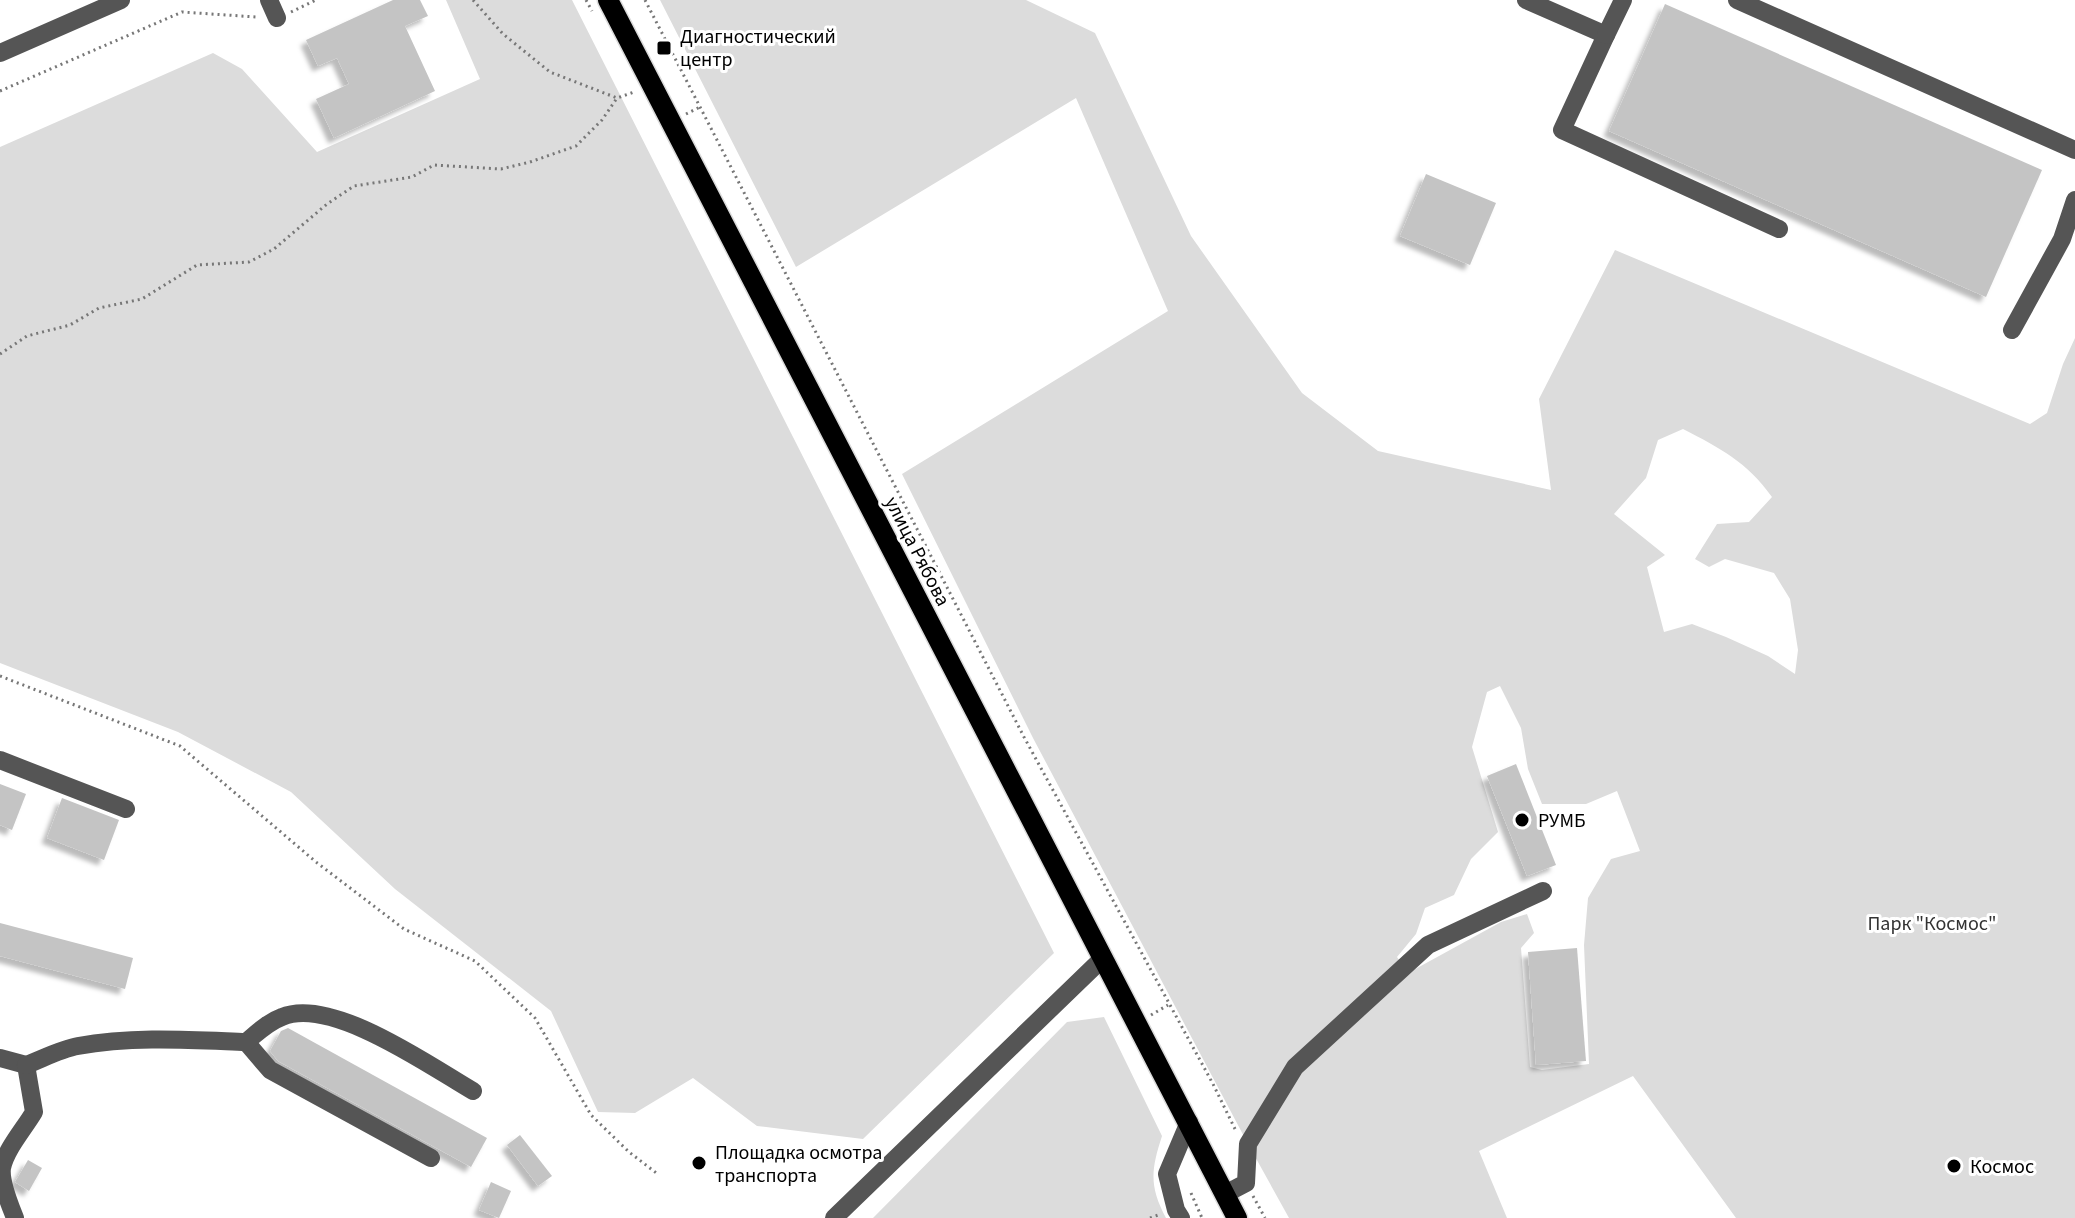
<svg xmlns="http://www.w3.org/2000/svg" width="2075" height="1218" font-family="'Source Sans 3',sans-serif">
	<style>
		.green { fill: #dcdcdc; fill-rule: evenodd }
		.building { fill: #c4c4c4; filter: url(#shadow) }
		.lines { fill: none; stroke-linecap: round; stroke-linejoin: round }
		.major-casing { stroke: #dbdbdb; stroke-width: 23 }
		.path { stroke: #777; stroke-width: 3; stroke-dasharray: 2 4; stroke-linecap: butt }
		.minor { stroke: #555; stroke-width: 18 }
		.major { stroke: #000; stroke-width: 20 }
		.poi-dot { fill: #000; stroke: #fff; stroke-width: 3 }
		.labels { text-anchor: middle; stroke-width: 6; stroke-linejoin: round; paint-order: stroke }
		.poi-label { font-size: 20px; fill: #000; stroke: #fff; text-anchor: start }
		.street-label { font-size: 20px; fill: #000; stroke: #fff }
		.park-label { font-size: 20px; fill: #333; stroke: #fff }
	</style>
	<defs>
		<filter id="shadow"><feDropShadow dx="-5.5" dy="5.5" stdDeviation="2" flood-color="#0004"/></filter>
	</defs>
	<rect width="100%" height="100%" fill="#fff"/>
	<g class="green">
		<polygon points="446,0 572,0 1054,953 863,1139 757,1126 693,1078 635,1113 598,1112 551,1011 395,889 291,792 178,732 0,663 0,147 213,53 242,69 317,152 480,79"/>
		<path d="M660 0H1026L1095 33 1191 236 1302 393 1378 451 1551 490 1539 399 1615 250 2030 424 2047 413 2063 364 2075 338V1218H1736L1633 1076 1479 1151 1507 1218H1289L1248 1144 1033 738 902 474 1168 311 1076 98 796 267ZM1683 429C1720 448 1747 462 1772 497L1749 522 1717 524 1695 559 1709 567 1725 559 1774 573 1790 599 1798 650 1795 674 1768 656 1726 637 1692 624 1664 632 1647 567 1665 555 1614 514 1646 478 1658 440ZM1500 686 1521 728 1528 769 1542 804H1586L1617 791 1640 851 1611 859 1588 898 1584 945 1589 1064 1542 1070 1530 1067 1521 948 1534 933 1527 914 1501 922 1408 973 1397 957 1416 934 1425 908 1454 895 1471 859 1498 832 1472 747 1487 692Z"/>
		<path d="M1104 1017 1162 1136C1151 1170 1149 1186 1166 1218H873L1067 1022Z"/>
	</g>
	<g class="building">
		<polygon points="393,0 420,0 428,16 405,26 435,91 334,138 316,99 349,84 337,58 318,66 306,40"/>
		<polygon points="1665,4 2042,170 1986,297 1609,131"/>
		<polygon points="1426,174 1496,203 1470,265 1400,236"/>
		<polygon points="1516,764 1556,865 1527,876 1487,776"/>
		<polygon points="0,784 26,794 12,830 0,825"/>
		<polygon points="62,798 119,820 104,860 47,838"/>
		<polygon points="0,923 133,958 125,989 0,956"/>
		<polygon points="1577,948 1586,1061 1536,1065 1528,952"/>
		<polygon points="288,1028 487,1138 471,1167 278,1061 270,1051 281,1031"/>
		<polygon points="520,1135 552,1176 538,1186 507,1145"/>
		<polygon points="28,1160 42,1168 29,1191 15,1182"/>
		<polygon points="491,1182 511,1191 499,1218 479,1210"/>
	</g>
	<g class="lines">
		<defs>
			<polyline id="major" points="608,0 1237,1218"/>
		</defs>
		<use href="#major" class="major-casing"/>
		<g class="path">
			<polyline points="473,0 503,34 550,72 617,98 634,92"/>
			<polyline points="586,0 592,11"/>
			<polyline points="645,0 1024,737 1213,1084 1236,1131"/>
			<polyline points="291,12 316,0"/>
			<polyline points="0,91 182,12 256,17"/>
			<polyline points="686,114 700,107"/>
			<polyline points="0,354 27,336 70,325 99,308 142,299 197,265 249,262 274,249 327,204 354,186 412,177 434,165 501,169 530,162 576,146 602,120 617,98"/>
			<polyline points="0,676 180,746 316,862 404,929 475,961 535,1018 591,1115 629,1152 659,1175"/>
			<polyline points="1151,1015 1168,1005"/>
			<polyline points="1191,1193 1202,1218"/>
			<polyline points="1253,1196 1265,1218"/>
			<polyline points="1150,1218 1161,1214"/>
		</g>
		<g class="minor">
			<polyline points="269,0 277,18"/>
			<polyline points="1526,0 1606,35 1562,130 1779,229"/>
			<polyline points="1737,0 2075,150"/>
			<polyline points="1606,35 1623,0"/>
			<polyline points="0,53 121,0"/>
			<polyline points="2012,330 2062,239 2075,200"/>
			<polyline points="0,760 126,809"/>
			<polyline points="246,1042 270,1070 431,1158"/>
			<path d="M0 1058 26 1065 34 1112C24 1129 6 1149 2 1168 0 1182 10 1205 15 1218"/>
			<path d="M26 1065C42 1059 61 1049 78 1046 133 1036 191 1040 246 1042 257 1033 268 1022 282 1017 331 996 430 1066 473 1091"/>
			<polyline points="1225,1194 1246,1183 1248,1144 1295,1067 1428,945 1543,891"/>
			<polyline points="834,1218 1102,959"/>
			<polyline points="1181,1218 1176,1210 1167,1174 1189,1122"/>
		</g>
		<use href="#major" class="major"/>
	</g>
	<g class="poi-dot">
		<rect x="656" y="40" width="16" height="16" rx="4"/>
		<circle cx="1522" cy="820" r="8"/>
		<circle cx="699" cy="1163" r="8"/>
		<circle cx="1954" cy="1166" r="8"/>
	</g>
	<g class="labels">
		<g class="poi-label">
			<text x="680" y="43">Диагностический<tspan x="680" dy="23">центр</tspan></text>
			<text x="1538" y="827">РУМБ</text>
			<text x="715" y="1159">Площадка осмотра<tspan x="715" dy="23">транспорта</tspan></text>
			<text x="1970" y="1173">Космос</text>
		</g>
		<g class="street-label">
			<text transform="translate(918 551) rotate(63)" y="7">улица Рябова</text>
		</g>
		<g class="park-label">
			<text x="1932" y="930">Парк "Космос"</text>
		</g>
	</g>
</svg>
